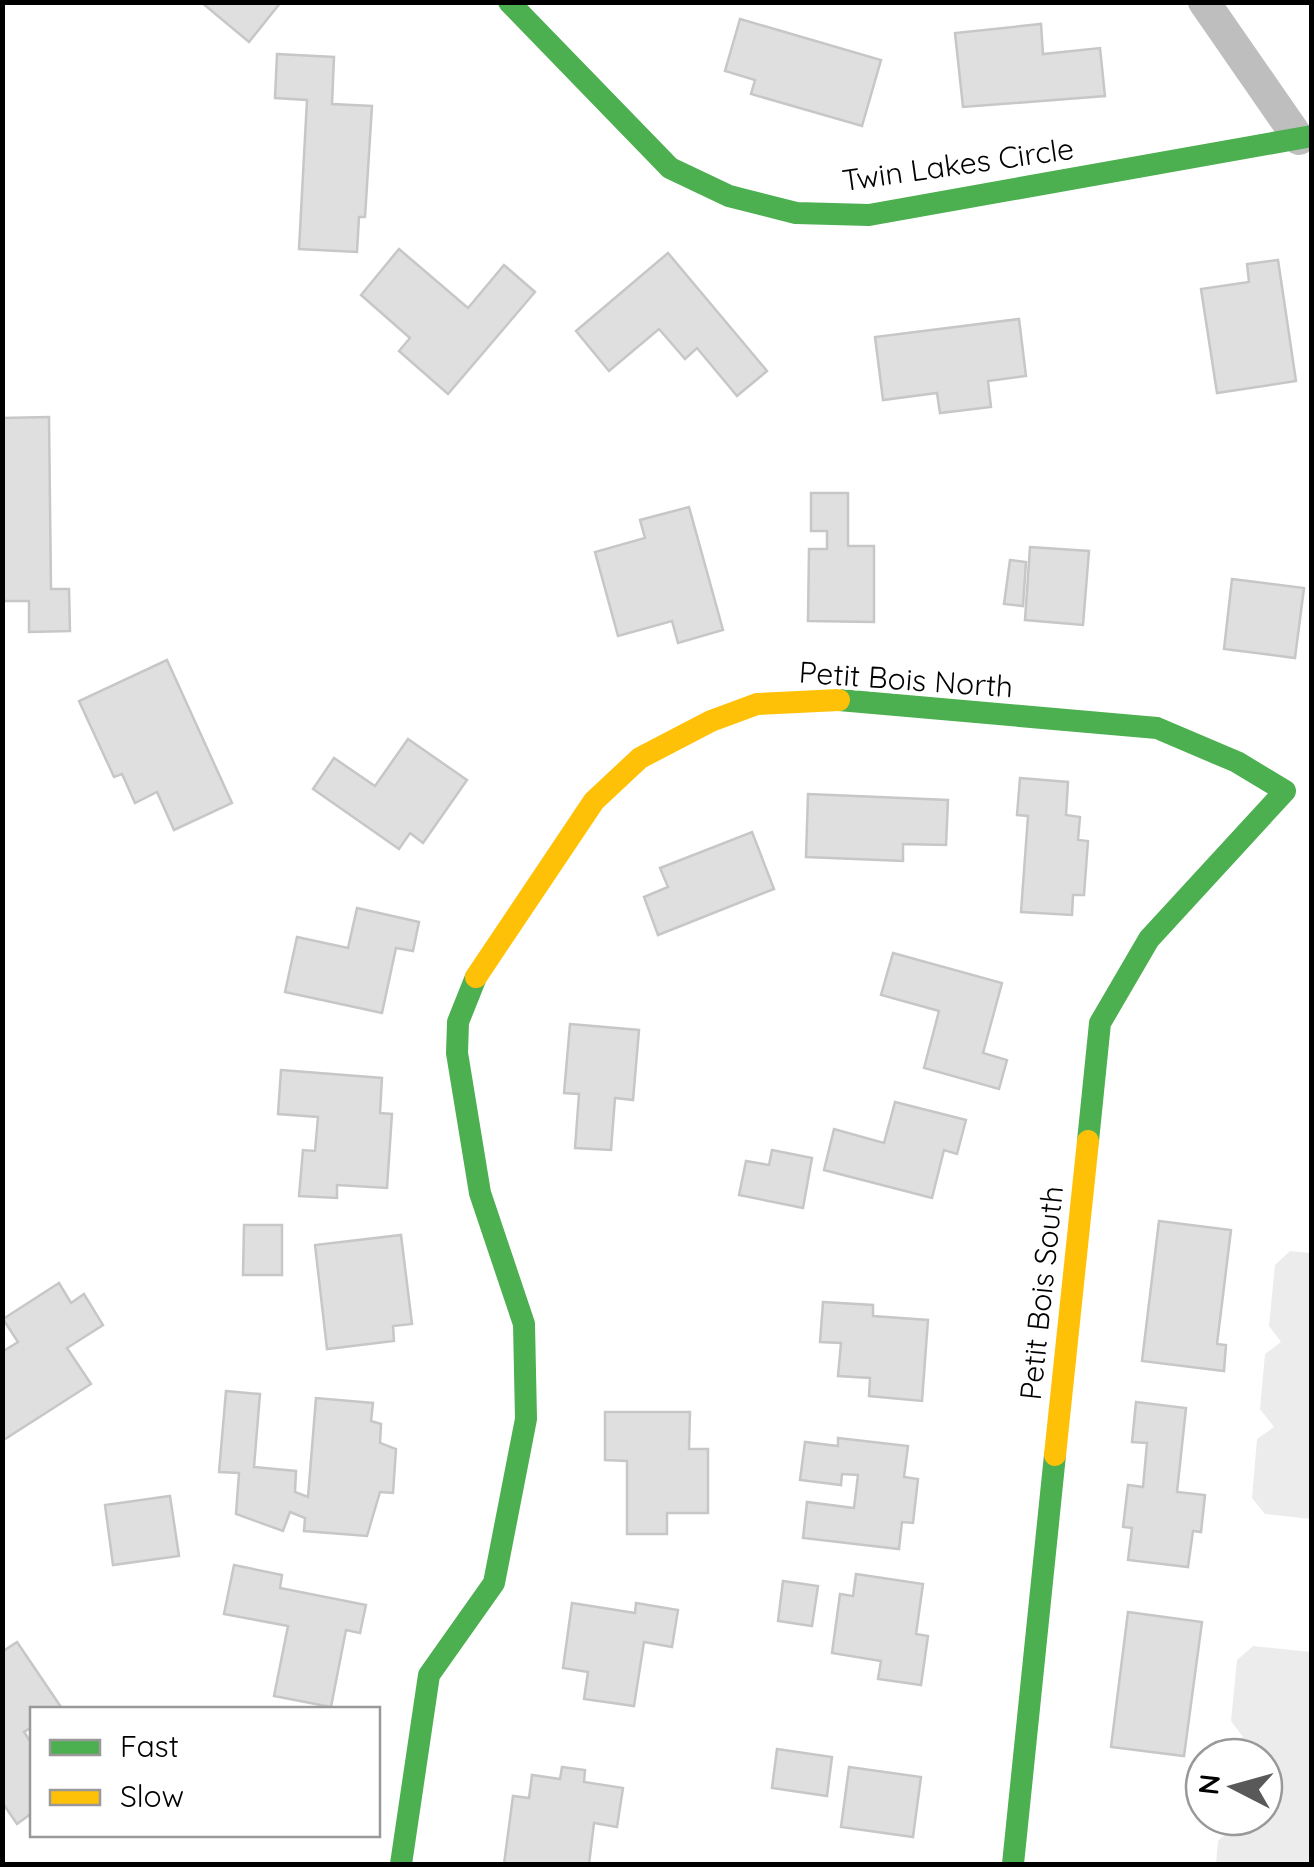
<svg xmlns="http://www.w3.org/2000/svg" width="1314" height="1867" font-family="Quicksand,sans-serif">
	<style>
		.green { fill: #ececec }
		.building { fill: #dfdfdf; stroke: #c7c7c7; stroke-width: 2.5 }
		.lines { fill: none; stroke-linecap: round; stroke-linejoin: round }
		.street { stroke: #bebebe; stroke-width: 32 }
		.fast { stroke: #4caf50; stroke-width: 22 }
		.slow { stroke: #ffc107; stroke-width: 22 }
		.labels { text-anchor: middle; stroke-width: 8; stroke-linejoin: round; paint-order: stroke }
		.street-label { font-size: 30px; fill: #000; stroke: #fff }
	</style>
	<rect width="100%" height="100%" fill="#fff"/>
	<g class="green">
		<polygon points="1290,1251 1311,1253 1311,1519 1265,1514 1252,1498 1257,1439 1274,1427 1260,1409 1265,1354 1281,1342 1269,1326 1275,1265"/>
		<polygon points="1253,1646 1311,1652 1311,1864 1216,1864 1218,1841 1234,1827 1226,1817 1264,1817 1264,1757 1227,1757 1227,1750 1243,1737 1231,1721 1237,1660"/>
	</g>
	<g class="building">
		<polygon points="201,2 281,2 249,42"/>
		<polygon points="740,19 881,60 862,126 751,94 755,80 725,71"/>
		<polygon points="1041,24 1043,54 1100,48 1105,96 963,107 955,33"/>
		<polygon points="277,54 334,57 332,104 372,106 365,217 359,217 357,252 299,249 307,100 275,98"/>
		<polygon points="399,249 468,308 504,265 535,292 448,394 399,351 410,338 361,295"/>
		<polygon points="668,253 767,371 737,396 697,348 685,359 659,329 609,371 576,331"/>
		<polygon points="1278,260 1296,381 1217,393 1201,289 1249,282 1247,264"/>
		<polygon points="1019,319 1026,376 988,381 991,407 940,413 937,393 883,400 875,337"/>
		<polygon points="49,417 51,589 69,589 70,631 29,632 29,601 2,601 2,418"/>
		<polygon points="811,493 848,493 848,546 874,546 874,622 808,621 809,549 827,549 827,531 811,531"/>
		<polygon points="689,507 723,630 678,643 672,621 618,636 595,552 645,538 640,520"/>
		<polygon points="1030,547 1089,551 1083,625 1025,620"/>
		<polygon points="1010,560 1026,562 1023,606 1004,604"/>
		<polygon points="1232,579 1304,588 1295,658 1224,649"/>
		<polygon points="167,660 232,803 174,830 157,792 135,803 122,774 114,777 79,701"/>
		<polygon points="408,739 467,780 423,843 410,833 399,849 313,789 334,758 375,786"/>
		<polygon points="1020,778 1068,782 1066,815 1080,817 1078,840 1088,841 1084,895 1073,895 1072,915 1021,912 1028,816 1017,815"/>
		<polygon points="808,794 948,800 946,845 903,844 903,861 806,857"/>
		<polygon points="752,832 774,889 658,935 644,897 668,887 660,868"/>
		<polygon points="357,908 419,922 413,951 396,948 382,1013 285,992 297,937 348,948"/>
		<polygon points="893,953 1002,983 983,1053 1007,1060 999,1089 924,1068 939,1011 881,995"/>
		<polygon points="570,1024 639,1030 633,1100 615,1098 611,1150 575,1148 579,1094 564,1093"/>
		<polygon points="281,1070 382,1078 380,1113 392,1114 387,1188 337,1185 337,1198 299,1196 303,1150 315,1151 318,1117 278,1114"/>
		<polygon points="895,1102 966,1120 957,1154 944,1150 932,1198 824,1170 834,1129 884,1143"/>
		<polygon points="772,1150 812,1158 803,1208 739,1195 746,1161 769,1165"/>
		<polygon points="1159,1221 1231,1230 1217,1344 1226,1345 1224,1371 1142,1361"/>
		<polygon points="244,1225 282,1225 282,1275 243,1275"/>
		<polygon points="401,1235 412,1324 393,1326 394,1341 327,1349 315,1245"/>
		<polygon points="59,1283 71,1303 84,1294 103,1325 67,1348 91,1384 2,1441 2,1352 18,1342 3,1319"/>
		<polygon points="823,1302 873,1305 873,1316 928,1320 922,1401 869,1396 870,1378 838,1376 841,1343 820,1342"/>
		<polygon points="226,1391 260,1394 254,1467 296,1471 295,1492 308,1497 316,1398 373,1403 371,1421 381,1424 380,1443 396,1449 393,1493 380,1492 367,1536 304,1531 305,1518 290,1512 283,1531 236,1514 239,1473 219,1472"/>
		<polygon points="1136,1402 1186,1408 1177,1492 1205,1495 1201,1532 1193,1531 1188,1567 1128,1560 1132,1528 1123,1527 1128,1485 1143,1487 1147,1443 1132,1442"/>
		<polygon points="605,1412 690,1412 689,1449 708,1449 708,1513 667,1513 667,1534 627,1534 627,1461 605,1460"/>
		<polygon points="838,1438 908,1446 904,1477 918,1479 913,1523 902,1522 899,1549 803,1538 807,1502 854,1508 858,1475 842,1474 841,1485 800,1480 805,1442 838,1446"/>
		<polygon points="170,1496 179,1556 113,1565 105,1505"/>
		<polygon points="234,1565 282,1575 280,1588 366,1605 360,1633 346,1630 331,1707 274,1696 288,1626 224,1614"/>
		<polygon points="856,1574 923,1584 916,1634 928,1636 921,1685 878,1679 881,1661 832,1653 840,1594 853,1596"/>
		<polygon points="783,1581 818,1586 812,1626 778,1621"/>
		<polygon points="572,1603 635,1613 636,1603 678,1610 672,1647 644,1642 634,1706 584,1699 588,1672 563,1668"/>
		<polygon points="1128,1612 1202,1622 1184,1756 1111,1747"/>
		<polygon points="17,1642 61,1707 32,1710 32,1727 24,1732 32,1744 32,1813 17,1824 2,1802 2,1652"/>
		<polygon points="777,1749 832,1757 827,1796 772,1788"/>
		<polygon points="562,1767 585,1770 584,1782 623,1788 617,1827 594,1823 589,1864 504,1864 513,1796 529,1798 532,1775 560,1779"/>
		<polygon points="849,1767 921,1777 913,1837 841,1827"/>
	</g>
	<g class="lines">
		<polyline class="street" points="1204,2 1299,139"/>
		<g class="fast">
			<polyline points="509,2 670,168 729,196 796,213 869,215 1312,136"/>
			<polyline points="839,700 1157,728 1237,762 1285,791 1149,939 1100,1023 1088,1141"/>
			<polyline points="401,1864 429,1675 494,1583 526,1419 524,1324 480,1193 457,1053 458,1022 476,977"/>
			<polyline points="1013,1864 1055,1455"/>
		</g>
		<g class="slow">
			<polyline points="476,977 594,801 640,758 711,721 757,704 839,700"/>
			<polyline points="1055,1455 1088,1141"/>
		</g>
	</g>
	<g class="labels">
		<g class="street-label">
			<text transform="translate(958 165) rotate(-8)" y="10">Twin Lakes Circle</text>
			<text transform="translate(906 680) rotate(4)" y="10">Petit Bois North</text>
			<text transform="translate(1042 1293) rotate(-84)" y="10">Petit Bois South</text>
		</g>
	</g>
	<rect width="1314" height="1867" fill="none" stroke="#000000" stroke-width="10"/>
	<rect x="30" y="1707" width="350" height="130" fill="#ffffff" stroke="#999999" stroke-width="2.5"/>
	<rect x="50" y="1740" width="50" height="15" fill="#4caf50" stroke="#999999" stroke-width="2.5"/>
	<text x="120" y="1757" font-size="30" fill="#000000">Fast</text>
	<rect x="50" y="1790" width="50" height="15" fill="#ffc107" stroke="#999999" stroke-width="2.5"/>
	<text x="120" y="1807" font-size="30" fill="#000000">Slow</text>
	<g transform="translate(1234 1787) rotate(276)"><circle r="48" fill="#ffffff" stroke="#999999" stroke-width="2.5"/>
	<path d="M0-8L18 38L0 25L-18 38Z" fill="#595959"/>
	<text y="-15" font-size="28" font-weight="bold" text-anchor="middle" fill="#000000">N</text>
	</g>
</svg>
